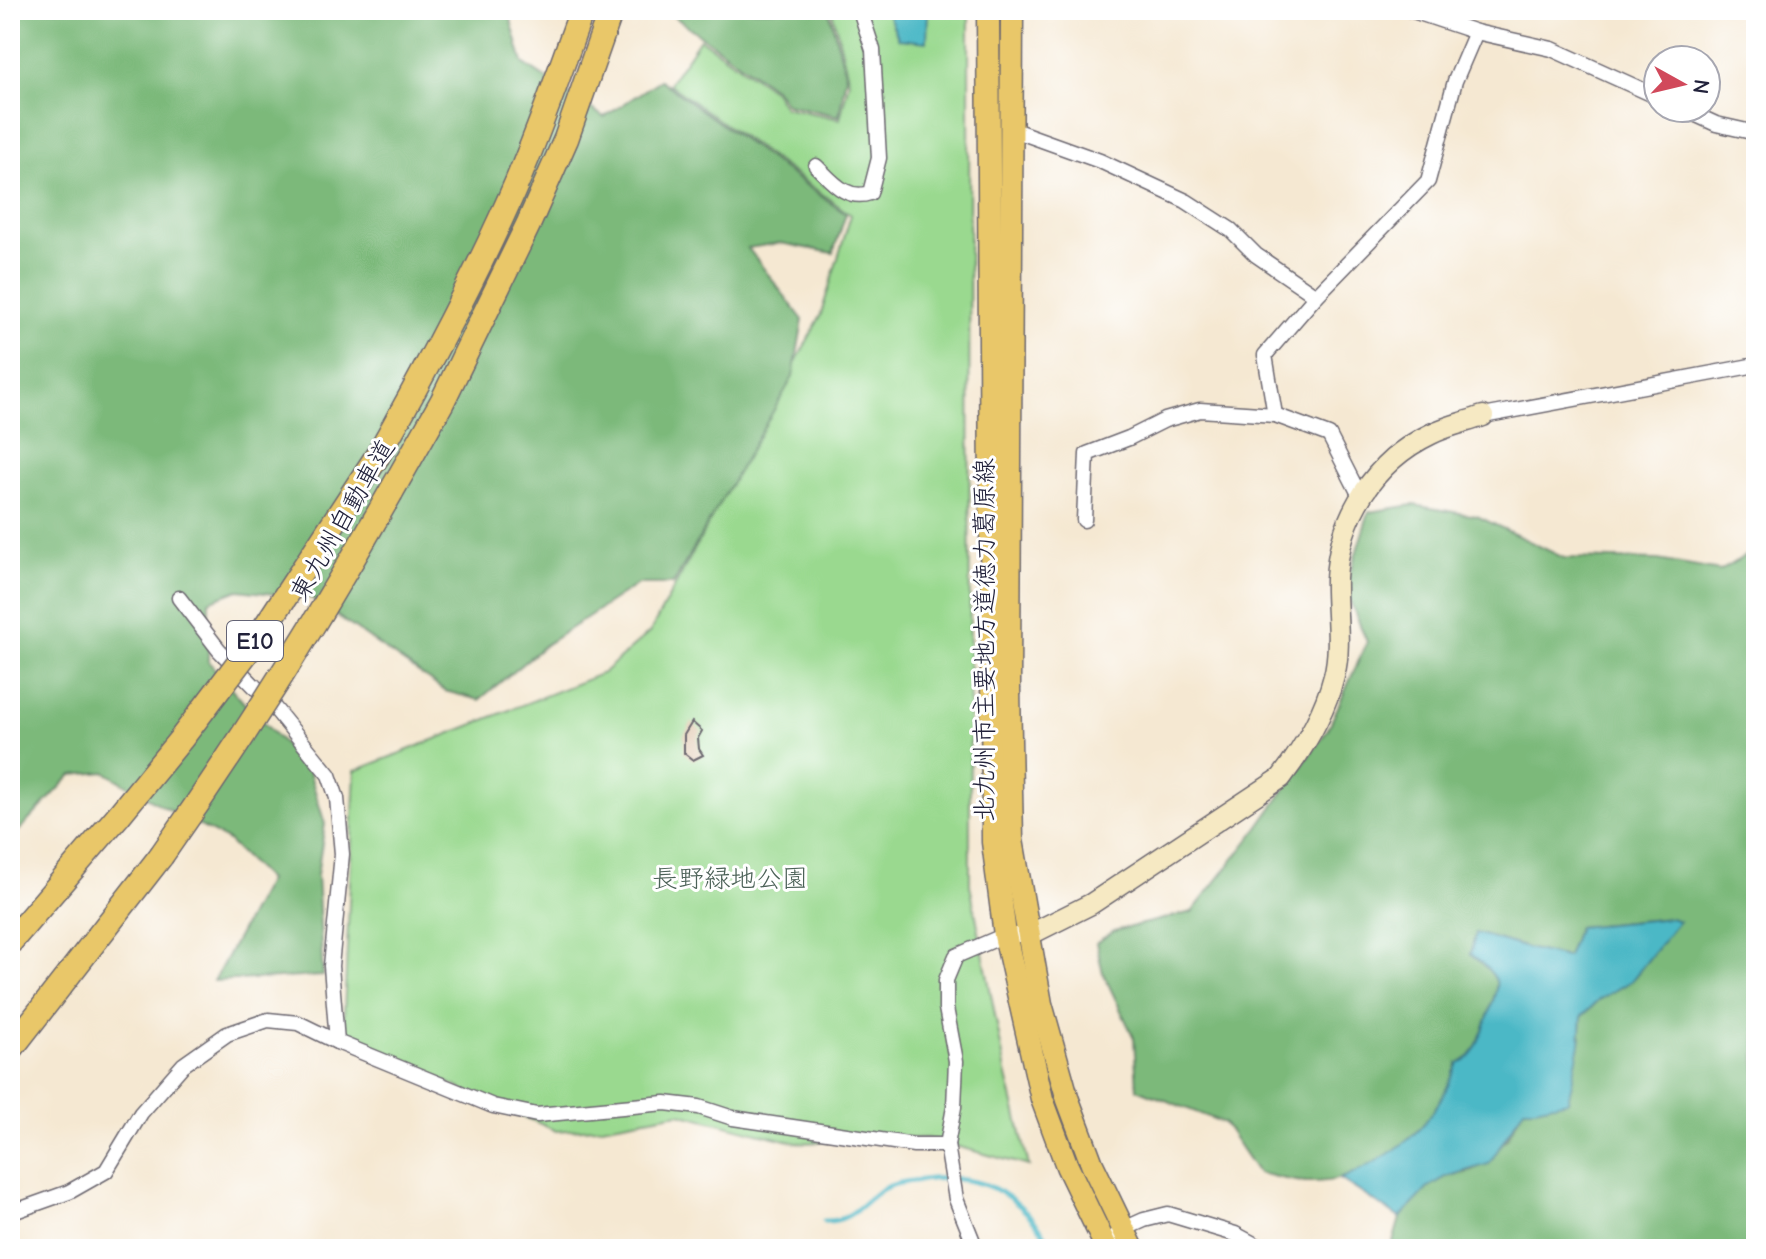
<svg xmlns="http://www.w3.org/2000/svg" width="1766" height="1259" font-family="'Comic Neue','Klee One',sans-serif">
	<style>
		.green { fill: #9ad98f; stroke: #5e7e65; stroke-width: 2 }
		.forest { fill: #7bb97a; stroke: #4e6e5a; stroke-width: 2 }
		.water { fill: #4bb8c6; stroke: #366d80; stroke-width: 2 }
		.lines { fill: none; stroke-linecap: round; stroke-linejoin: round }
		.stream { stroke: #4bb8c6; stroke-width: 5 }
		.building { fill: #d1ae88 }
		.street-casing { stroke: #6c6770; stroke-width: 17 }
		.secondary-casing { stroke: #6c6770; stroke-width: 23 }
		.primary-casing { stroke: #6c6770; stroke-width: 25 }
		.highway-casing { stroke: #6c6770; stroke-width: 27 }
		.street { stroke: #fff; stroke-width: 14 }
		.secondary { stroke: #f6e9c3; stroke-width: 20 }
		.primary { stroke: #e9c769; stroke-width: 22 }
		.highway { stroke: #e9c769; stroke-width: 24 }
		.highway-bridge-casing { stroke: #6c6770; stroke-width: 27; stroke-linecap: butt }
		.highway-bridge { stroke: #e9c769; stroke-width: 24 }
		.labels { text-anchor: middle; stroke-width: 6; stroke-linejoin: round; paint-order: stroke }
		.shield { fill: #fff; stroke: #646476; stroke-width: 2 }
		.shield-label { font-size: 24px; font-weight: bold; fill: #22223b }
		.street-label { font-size: 26px; fill: #22223b; stroke: #fff }
		.park-label { font-size: 26px; fill: #4c6258; stroke: #fff }
	</style>
	<rect width="100%" height="100%" fill="#fff"/>
	<filter id="ink" filterUnits="userSpaceOnUse"><feTurbulence type="fractalNoise" baseFrequency=".0125" numOctaves="2"/><feDisplacementMap in="SourceGraphic" scale="16" xChannelSelector="R" yChannelSelector="G"/><feConvolveMatrix kernelMatrix="1 2 1 2 8 2 1 2 1" color-interpolation-filters="sRGB"/></filter>
	<filter id="wash" filterUnits="userSpaceOnUse"><feTurbulence type="fractalNoise" baseFrequency=".006" numOctaves="4" result="noise"/><feDisplacementMap in="SourceGraphic" scale="32" xChannelSelector="R" yChannelSelector="G"/><feGaussianBlur stdDeviation="1.8" result="paint"/><feColorMatrix in="noise" values="0 0 0 0 0 0 0 0 0 0 0 0 0 0 0 0 0 1.4 0 .05"/><feComposite in="paint" operator="in"/></filter>
	<g filter="url(#wash)">
		<rect width="100%" height="100%" fill="#f5e8d2"/>
		<polygon class="green" points="832,10 969,10 970,885 1006,1072 1029,1166 926,1138 797,1143 679,1113 596,1128 556,1131 343,1036 355,771 603,673 650,632 820,317 851,215 669,84 700,39 774,91 784,107 840,119 849,81"/>
		<g class="forest">
			<polygon points="10,10 508,10 523,63 604,117 660,80 846,214 833,253 780,243 748,248 803,320 793,377 673,584 638,584 545,645 479,700 445,691 311,598 238,590 209,601 208,661 244,703 308,768 325,824 317,875 323,976 214,981 268,880 227,840 162,806 105,772 72,775 10,840"/>
			<polygon points="665,10 829,10 846,76 839,116 786,104 775,89"/>
			<path d="M1413 505 1477 516 1564 558 1658 560 1720 571 1756 550V1249H1391L1400 1218 1428 1187 1446 1177 1473 1171 1507 1139 1524 1107 1535 1108 1580 1044 1582 1016 1600 999 1631 981 1678 921 1670 918 1578 927 1567 957 1530 949 1491 937 1470 954C1479 962 1492 970 1496 981 1499 990 1477 1051 1469 1057 1466 1060 1461 1061 1458 1063 1453 1074 1450 1087 1444 1097 1419 1143 1361 1184 1307 1182 1291 1182 1274 1176 1258 1173L1224 1123 1137 1089 1134 1038 1103 973 1096 943 1114 931 1192 912 1255 832 1328 729 1367 642 1345 589 1369 512Z"/>
		</g>
		<g class="water">
			<polygon points="886,10 928,10 927,42 899,39"/>
			<path d="M1670 918 1679 921 1631 981 1600 999 1582 1016 1580 1044 1568 1101 1535 1108H1524L1489 1164 1446 1177 1429 1187 1400 1218 1340 1179C1404 1151 1432 1128 1458 1063 1462 1061 1466 1060 1469 1057 1477 1051 1499 990 1496 981 1492 970 1479 962 1470 954L1476 933 1530 949 1567 957 1578 927Z"/>
		</g>
		<g class="lines">
			<path class="stream" d="M824 1221C851 1222 860 1204 881 1190 892 1183 910 1181 922 1180 986 1172 1022 1196 1054 1249"/>
		</g>
		<g id="blocks">
			<polygon class="building" points="692,722 702,731 698,738 699,749 703,755 693,760 684,753 684,735"/>
		</g>
	</g>
	<g filter="url(#ink)">
		<use href="#blocks" fill-opacity="0" stroke="#6c6770" stroke-width="2"/>
		<g class="lines">
			<defs>
				<g id="street">
					<polyline points="1410,10 1476,32 1552,49 1658,97"/>
					<polyline points="1681,108 1716,124 1756,133"/>
					<polyline points="1011,129 1100,161 1186,201 1231,230 1256,255 1316,296"/>
					<path d="M816 166C832 181 846 201 870 193L879 158 873 50 860 10"/>
					<polyline points="1275,415 1265,355 1316,296 1428,181 1455,81 1476,32"/>
					<polyline points="1483,416 1756,365"/>
					<polyline points="1084,520 1087,454 1129,438 1165,420 1200,410 1275,415 1329,435 1360,496"/>
					<polyline points="179,598 219,650 268,700 329,775 337,798 342,854 331,966 337,1042"/>
					<polyline points="10,1213 69,1192 106,1171 141,1113 183,1065 227,1034 268,1020 298,1023 337,1042 493,1106 537,1115 665,1103 699,1107 733,1118 914,1145 947,1145"/>
					<polyline points="976,1249 956,1199 947,1145 954,1107 956,1061 946,1008 946,980 956,956 1005,935 1029,935"/>
					<polyline points="1100,1249 1124,1229 1144,1220 1168,1214 1235,1234 1263,1249"/>
				</g>
				<path id="secondary" d="M1029 935 1091 904 1281 778C1303 749 1325 712 1334 676 1342 646 1335 610 1336 579 1339 517 1374 461 1431 434 1447 426 1466 422 1483 416"/>
				<g id="primary">
					<polyline points="988,10 993,842 1005,935 1042,1099 1067,1166 1107,1249"/>
					<polyline points="1012,10 1009,689 1012,840 1041,1004 1068,1100 1092,1164 1133,1249"/>
				</g>
				<g id="highway">
					<path d="M378 455C422 377 465 297 502 216 533 149 557 79 582 10"/>
					<polyline points="391,492 442,402 528,225 566,139 611,10"/>
					<polyline points="10,942 118,816"/>
					<polyline points="10,1050 161,856"/>
				</g>
			</defs>
			<use href="#street" class="street-casing"/>
			<use href="#secondary" class="secondary-casing"/>
			<use href="#primary" class="primary-casing"/>
			<use href="#highway" class="highway-casing"/>
			<use href="#street" class="street"/>
			<use href="#secondary" class="secondary"/>
			<use href="#primary" class="primary"/>
			<use href="#highway" class="highway"/>
			<defs>
				<g id="highway-bridge">
					<polyline points="118,816 181,739 262,632 378,455"/>
					<path d="M161 856C244 738 320 618 391 492"/>
				</g>
			</defs>
			<use href="#highway-bridge" class="highway-bridge-casing"/>
			<use href="#highway-bridge" class="highway-bridge"/>
		</g>
	</g>
	<g class="labels">
		<rect class="shield" x="227" y="621" width="56" height="40" rx="6"/>
		<g class="shield-label">
			<text x="255" y="649">E10</text>
		</g>
		<g class="street-label">
			<text transform="translate(342 520) rotate(-60)" y="9">東九州自動車道</text>
			<text transform="translate(984 640) rotate(-90)" y="9">北九州市主要地方道徳力葛原線</text>
		</g>
		<g class="park-label">
			<text x="730" y="887">長野緑地公園</text>
		</g>
	</g>
	<rect width="1766" height="1259" fill="none" stroke="#fff" stroke-width="40"/>
	<g transform="translate(1682 84) rotate(98)"><circle r="38" fill="#ffffff" stroke="#a7a7b1" stroke-width="2"/>
	<path d="M0-6L14 30L0 20L-14 30Z" fill="#d1495b"/>
	<text y="-12" font-size="22" font-weight="bold" text-anchor="middle" fill="#22223b">N</text>
	</g>
</svg>
